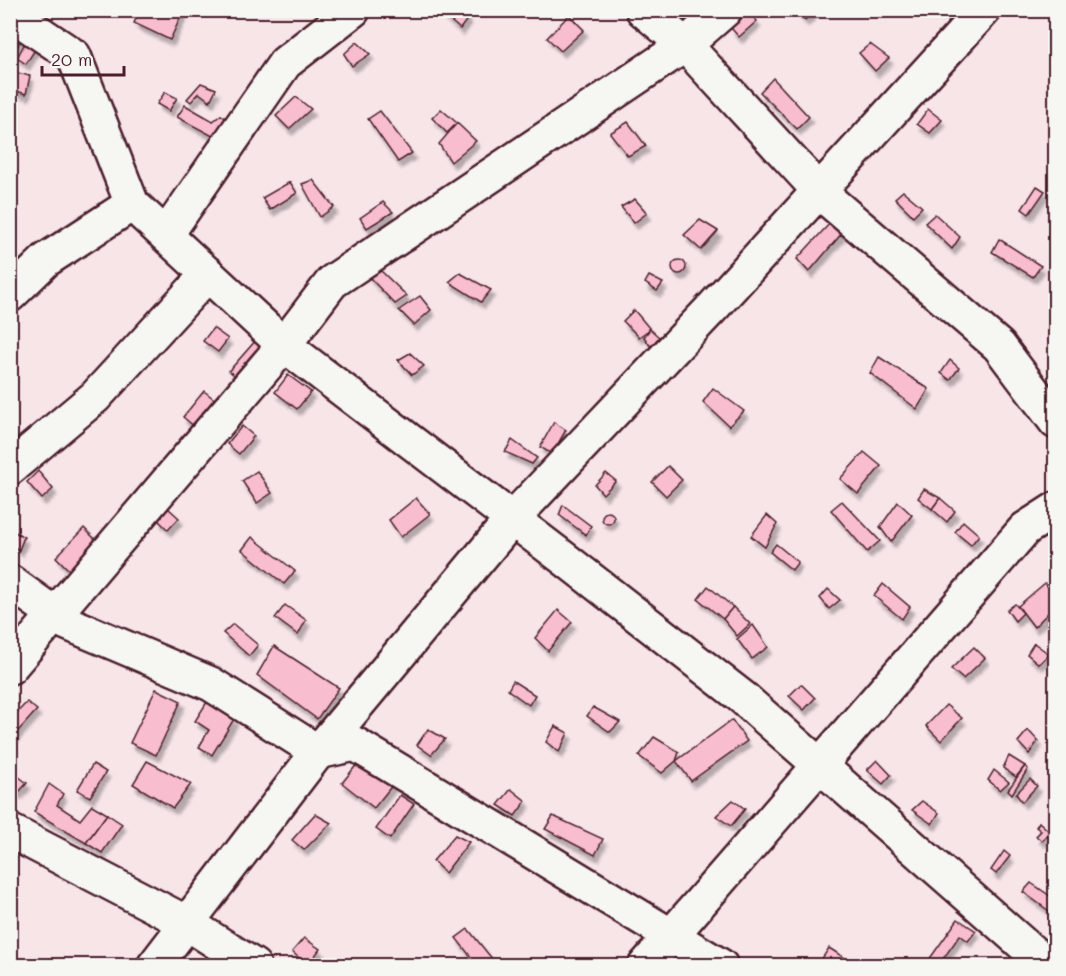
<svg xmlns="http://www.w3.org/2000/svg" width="1066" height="976" font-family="Mali,sans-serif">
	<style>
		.building { fill: #f8becf; stroke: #4a1f2b; stroke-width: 1.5; filter: url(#shadow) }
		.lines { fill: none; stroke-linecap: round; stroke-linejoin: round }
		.street-casing { stroke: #4a1f2b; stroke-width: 38 }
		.street { stroke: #f6f6f2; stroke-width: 33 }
	</style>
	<defs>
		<filter id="shadow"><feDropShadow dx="3.5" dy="6" stdDeviation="1.5" flood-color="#0004"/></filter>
	</defs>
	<rect width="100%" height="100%" fill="#f7e5e8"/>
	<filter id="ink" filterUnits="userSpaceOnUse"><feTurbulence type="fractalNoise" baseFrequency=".0167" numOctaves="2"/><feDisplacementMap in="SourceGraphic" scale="12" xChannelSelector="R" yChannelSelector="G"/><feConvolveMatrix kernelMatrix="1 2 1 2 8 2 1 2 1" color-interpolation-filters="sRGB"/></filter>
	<g filter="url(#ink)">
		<g class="building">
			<polygon points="140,10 184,10 170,40 134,23"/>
			<polygon points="438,10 459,10 468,18 460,29"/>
			<polygon points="677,10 699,10 702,13 691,24"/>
			<polygon points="798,10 815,10 805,20 797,12"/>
			<polygon points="748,12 757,21 739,37 731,28"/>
			<polygon points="569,15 584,30 561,51 547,38"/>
			<polygon points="25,30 13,56 10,55 10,31"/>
			<polygon points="26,41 36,48 26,64 17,58"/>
			<polygon points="357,42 370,54 352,66 344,54"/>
			<polygon points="870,44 889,58 875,71 859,53"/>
			<polygon points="10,71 30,76 26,94 10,89"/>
			<polygon points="773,78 809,117 797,129 760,92"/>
			<polygon points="201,83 216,89 210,101 199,93 191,102 187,99"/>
			<polygon points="165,92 177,98 169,111 157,104"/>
			<polygon points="296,97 311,109 289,129 276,116"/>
			<polygon points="185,105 213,121 221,115 232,122 222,141 177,117"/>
			<polygon points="441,109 457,123 447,133 432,118"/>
			<polygon points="928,109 942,120 930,133 917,124"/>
			<polygon points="380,111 412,153 398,162 368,119"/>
			<polygon points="628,122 646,146 628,156 610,133"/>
			<polygon points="457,123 476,141 451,162 439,144"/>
			<polygon points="313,180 334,207 320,217 302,184"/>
			<polygon points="290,182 297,193 270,210 262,198"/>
			<polygon points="1037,186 1045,191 1029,214 1022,209"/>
			<polygon points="903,191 922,207 913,216 895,198"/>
			<polygon points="635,199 647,213 634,223 621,207"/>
			<polygon points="383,202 393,212 367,228 360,218"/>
			<polygon points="935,214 960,237 952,249 925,223"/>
			<polygon points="700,220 718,231 701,250 684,235"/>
			<polygon points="831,222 843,232 809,272 797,259"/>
			<polygon points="999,239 1041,266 1033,277 992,252"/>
			<circle cx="679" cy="267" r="7"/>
			<polygon points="380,270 407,296 395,304 368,276"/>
			<polygon points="460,273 491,290 481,302 449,282"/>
			<polygon points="649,276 663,283 657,291 645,283"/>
			<polygon points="420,296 431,310 414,325 399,310"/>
			<polygon points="634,310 650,329 639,337 623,321"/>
			<polygon points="213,328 228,339 218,352 203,341"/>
			<polygon points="650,329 659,337 651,347 644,337"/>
			<polygon points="264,331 277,341 242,381 229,371"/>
			<polygon points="410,353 424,366 412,375 398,360"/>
			<polygon points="879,357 929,389 917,409 870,373"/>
			<polygon points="950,360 959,368 950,380 941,373"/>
			<polygon points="288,375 311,392 297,409 275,392"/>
			<polygon points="713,388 744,411 729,426 703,402"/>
			<polygon points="204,391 218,402 196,428 183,417"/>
			<polygon points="554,422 566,430 552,454 540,447"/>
			<polygon points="242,426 254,436 239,454 227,444"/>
			<polygon points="512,440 537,458 532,464 505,452"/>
			<polygon points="864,452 881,466 858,494 840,479"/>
			<polygon points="668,466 682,480 666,496 652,482"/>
			<polygon points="38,471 53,489 42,499 27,482"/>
			<polygon points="257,471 272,493 257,503 242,481"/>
			<polygon points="606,473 616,481 603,494 595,485"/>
			<polygon points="924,489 940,498 932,509 918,498"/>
			<polygon points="416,498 430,514 401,537 389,520"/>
			<polygon points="940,498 955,511 947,522 932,509"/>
			<polygon points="842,501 880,541 867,552 831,510"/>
			<polygon points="898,502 912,515 891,542 880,527"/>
			<polygon points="563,505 591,526 586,535 559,515"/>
			<polygon points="168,508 179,518 168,530 158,520"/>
			<circle cx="608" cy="518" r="6"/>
			<polygon points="767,515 777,524 765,547 751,536"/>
			<polygon points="963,521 979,535 971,545 955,532"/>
			<polygon points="84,528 97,541 69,570 56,557"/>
			<polygon points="10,529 24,537 19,550 10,544"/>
			<polygon points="252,537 295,571 284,584 242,550"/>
			<polygon points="776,544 798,562 792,570 770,552"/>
			<polygon points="1045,583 1056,597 1056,605 1034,627 1018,606"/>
			<polygon points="883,584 910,607 902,619 874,596"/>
			<polygon points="708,586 733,607 723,619 698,599"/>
			<polygon points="828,589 840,600 829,609 820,598"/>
			<polygon points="1015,604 1023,613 1015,621 1007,610"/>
			<polygon points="285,605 306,620 298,635 275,618"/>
			<polygon points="733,607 750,624 737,636 723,619"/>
			<polygon points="558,610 572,622 548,651 535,638"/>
			<polygon points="233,624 258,645 249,656 223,633"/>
			<polygon points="753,625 768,647 752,659 737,639"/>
			<polygon points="1034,643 1049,654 1039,664 1027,654"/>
			<polygon points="274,646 339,688 317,719 257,675"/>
			<polygon points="974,647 985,658 963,679 951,669"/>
			<polygon points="513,681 535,695 529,705 508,690"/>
			<polygon points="801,684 815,698 804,710 789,696"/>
			<polygon points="156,689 181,701 156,755 130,743"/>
			<polygon points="27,702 37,710 11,739 10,720"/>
			<polygon points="207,702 234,719 212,755 199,747 209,730 195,721"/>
			<polygon points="946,705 962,718 941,741 926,726"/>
			<polygon points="593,707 620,722 610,732 587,716"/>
			<polygon points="732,720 747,741 691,781 676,761"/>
			<polygon points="555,726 568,733 559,752 546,742"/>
			<polygon points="428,729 445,739 431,755 417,745"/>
			<polygon points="1028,730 1038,741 1029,754 1018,742"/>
			<polygon points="654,737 679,752 676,761 662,773 639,756"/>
			<polygon points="1009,756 1025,766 1016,777 1003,768"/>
			<polygon points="362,758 394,783 374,808 342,783"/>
			<polygon points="877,760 891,775 883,784 867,770"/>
			<polygon points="147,761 191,784 173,808 133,784"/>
			<polygon points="93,764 106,772 90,797 77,790"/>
			<polygon points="1025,766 1028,769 1012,794 1008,790"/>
			<polygon points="10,770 27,783 18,793 10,788"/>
			<polygon points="994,770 1009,782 1000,790 988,780"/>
			<polygon points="1030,779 1037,786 1022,802 1016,794"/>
			<polygon points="49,784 63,794 57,805 80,820 92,805 107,814 86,843 34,812"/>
			<polygon points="511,789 526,801 515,816 498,805"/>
			<polygon points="400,795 414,804 390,839 376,829"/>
			<polygon points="733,800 745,809 731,826 716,816"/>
			<polygon points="922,801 939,813 932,824 912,810"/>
			<polygon points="107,814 122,824 102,853 86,843"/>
			<polygon points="315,814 331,823 304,850 292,840"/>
			<polygon points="553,816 603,839 595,855 545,829"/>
			<polygon points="1039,822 1050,832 1042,841 1036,836 1041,831 1036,827"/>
			<polygon points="455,835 469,842 445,873 433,861"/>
			<polygon points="1004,851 1010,856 996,874 991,870"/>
			<polygon points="1031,883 1056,900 1056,916 1023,892"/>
			<polygon points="958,919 976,931 968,941 960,935 938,966 928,966 926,964"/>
			<polygon points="468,929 498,966 478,966 456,938"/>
			<polygon points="304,938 320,949 308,965 292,952"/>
			<polygon points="829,948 856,965 856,966 817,966"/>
		</g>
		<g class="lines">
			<defs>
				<g id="street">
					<polyline points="643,10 685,45 824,196 999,346 1056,422"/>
					<polyline points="10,13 74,56 132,204 284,345 566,560 742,697 1048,966"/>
					<polyline points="166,235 285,63 353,10"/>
					<polyline points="10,295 46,260 132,204"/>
					<polyline points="10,468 95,397 208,274"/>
					<polyline points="10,582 67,623 211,684 318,752 355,744 721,966"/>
					<polyline points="10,667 284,345 332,282 685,45 725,10"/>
					<polyline points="10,831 187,923 254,966"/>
					<polyline points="154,966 318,752 512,519 714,306 984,10"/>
					<polyline points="645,966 1025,529 1056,509"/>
				</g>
			</defs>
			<use href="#street" class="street-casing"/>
			<use href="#street" class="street"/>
		</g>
	</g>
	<rect width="1066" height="976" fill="none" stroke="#f6f6f2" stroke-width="36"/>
	<rect x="18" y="18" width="1030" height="940" fill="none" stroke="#4a1f2b" stroke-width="2" filter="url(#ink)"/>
	<path d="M42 66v9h82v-9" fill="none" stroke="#4a1f2b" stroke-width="3"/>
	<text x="51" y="66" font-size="18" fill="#4a1f2b" stroke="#f6f6f2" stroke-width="4.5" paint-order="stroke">20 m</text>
</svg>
